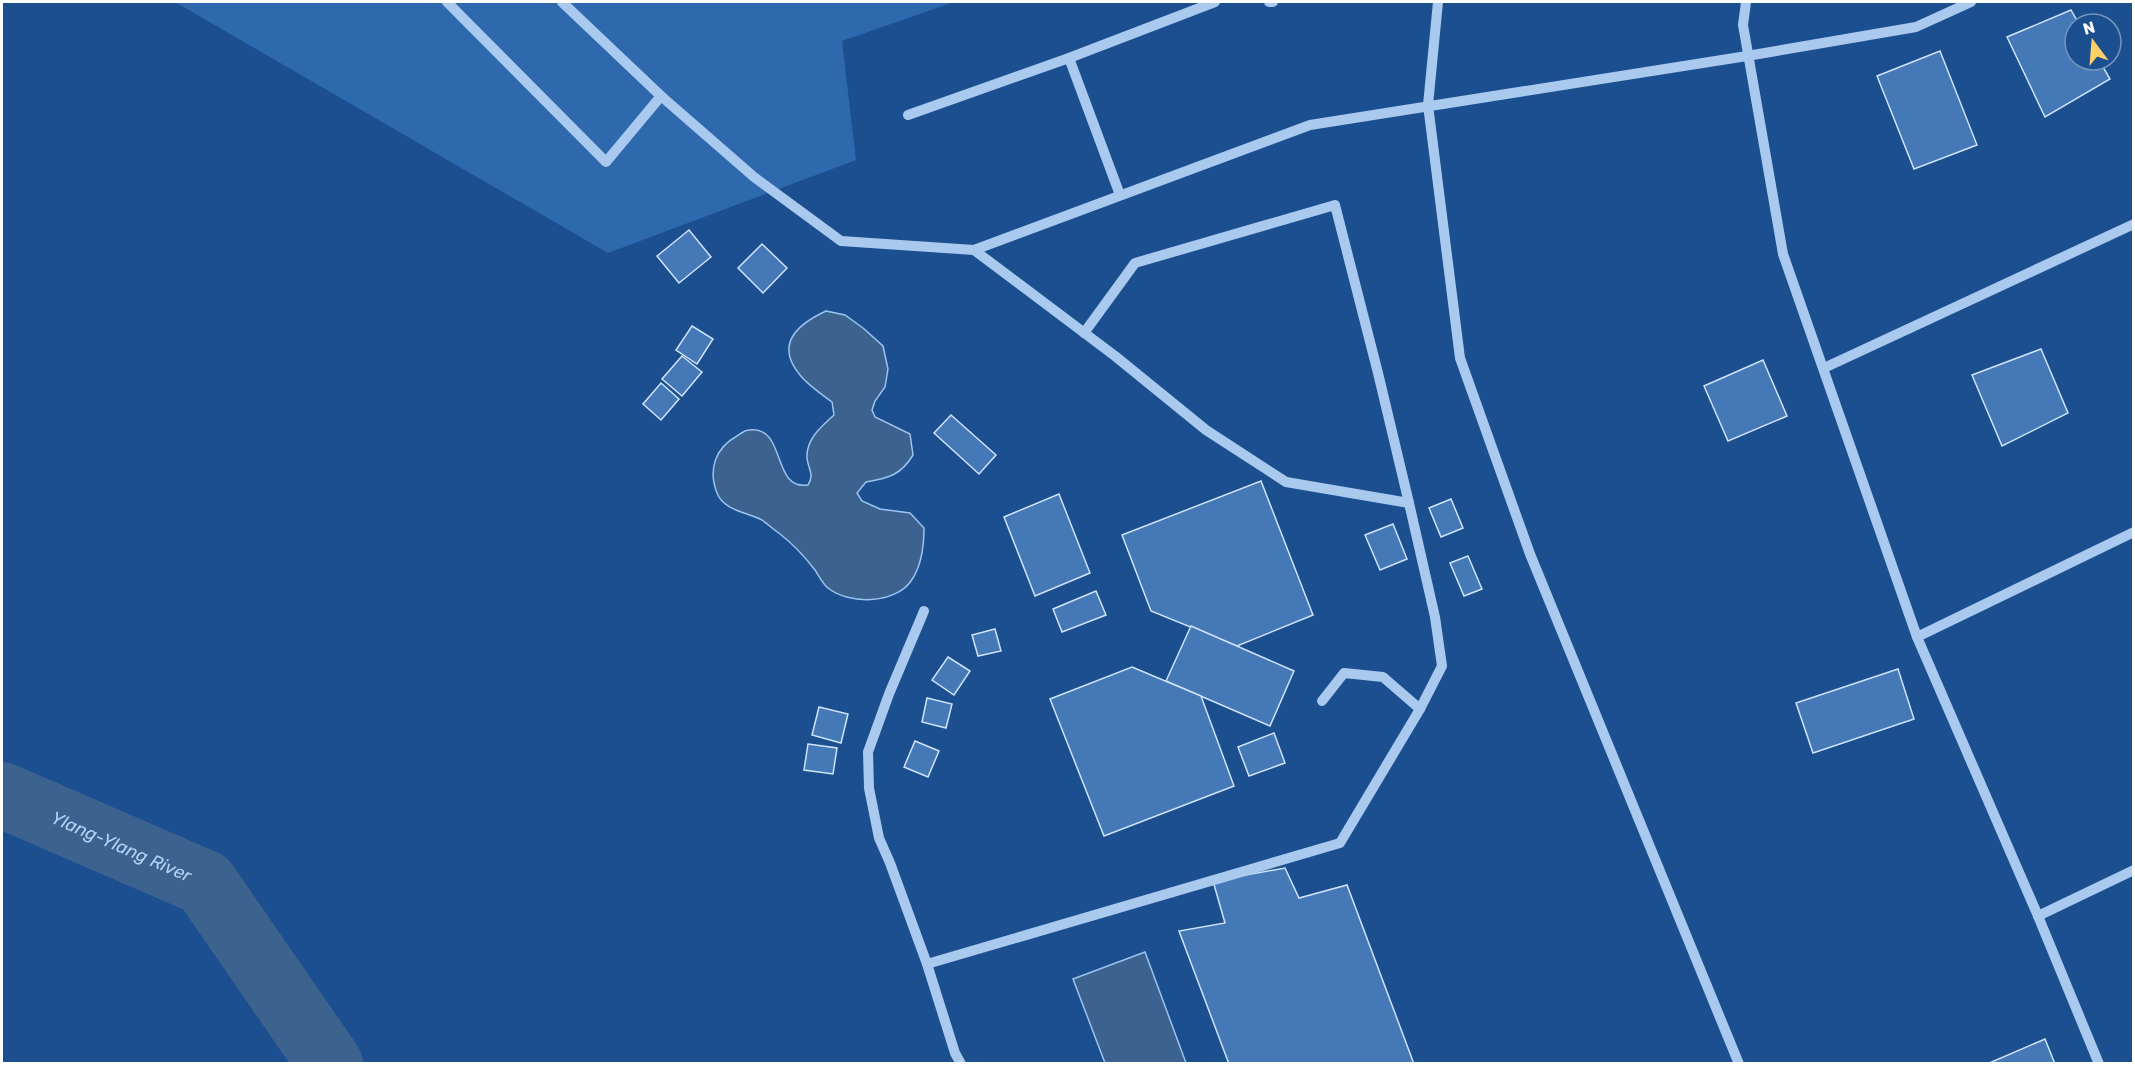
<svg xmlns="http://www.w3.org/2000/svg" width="2135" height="1065" font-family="Rubik,sans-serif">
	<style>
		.green { fill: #2e69ad }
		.water { fill: #3c6290; stroke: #9cc4f0; stroke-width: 1.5 }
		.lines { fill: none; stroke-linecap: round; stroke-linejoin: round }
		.river { stroke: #3c6290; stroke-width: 66 }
		.building { fill: #4478b7; stroke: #cfe3fa; stroke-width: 1.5 }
		.minor { stroke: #a9c9ee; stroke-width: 10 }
		.labels { text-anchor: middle; stroke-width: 4.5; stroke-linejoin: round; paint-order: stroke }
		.water-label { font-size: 18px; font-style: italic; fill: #b5d3f5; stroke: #1b4f8f }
	</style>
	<rect width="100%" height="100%" fill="#1b4f8f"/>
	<polygon class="green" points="175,2 954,2 842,41 856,160 608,253"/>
	<g class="water">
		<path d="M826 311 845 315 863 328 883 346 888 369 885 387 875 401 872 410 875 417 910 434 913 455C901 475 889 478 866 482L857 493 862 501 880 509 910 513 924 528C924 545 921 567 911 581 895 604 849 605 828 588 823 584 819 576 815 570 805 557 793 544 780 534 774 530 768 524 762 520 747 512 724 511 717 493 708 470 715 448 737 436 740 434 745 430 749 430 787 425 771 491 808 485 815 474 808 469 807 458 806 439 821 427 834 415L832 402C821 394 808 385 800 375 774 344 798 324 826 311Z"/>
		<polygon points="1145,952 1186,1063 1105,1063 1073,979"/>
	</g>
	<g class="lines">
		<path class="river" id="s1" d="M2 795 205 883 330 1064"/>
	</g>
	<g class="building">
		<polygon points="2071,10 2079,24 2075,24 2075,60 2099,60 2110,79 2045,117 2007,37"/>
		<polygon points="1940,51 1977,145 1914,169 1877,76"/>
		<polygon points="689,230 711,257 679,283 657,256"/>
		<polygon points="762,244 787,268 763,293 738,268"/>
		<polygon points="692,326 713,339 697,364 676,350"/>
		<polygon points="2041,349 2068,413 2002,446 1972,375"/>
		<polygon points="682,356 702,372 682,396 662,379"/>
		<polygon points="1763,360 1787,416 1728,441 1704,386"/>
		<polygon points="661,383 679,399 661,420 643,404"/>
		<polygon points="951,415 996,455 979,474 934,433"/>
		<polygon points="1261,481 1313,615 1237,646 1151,611 1122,535"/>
		<polygon points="1059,494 1090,573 1035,596 1004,517"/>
		<polygon points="1451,499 1463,528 1441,537 1429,508"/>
		<polygon points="1393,524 1407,559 1380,570 1365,535"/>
		<polygon points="1468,556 1482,589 1464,596 1450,563"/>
		<polygon points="1096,591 1106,615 1062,632 1053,609"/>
		<polygon points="1191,626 1294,671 1270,726 1166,681"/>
		<polygon points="995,629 1001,651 978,656 972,635"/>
		<polygon points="948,657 970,671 954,695 932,680"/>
		<polygon points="1132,667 1201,696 1234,786 1104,836 1050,699"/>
		<polygon points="1898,669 1914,719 1813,753 1796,703"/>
		<polygon points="927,698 952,704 946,728 922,722"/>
		<polygon points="819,707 848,714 841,743 812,735"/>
		<polygon points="1274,733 1285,763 1249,776 1238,747"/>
		<polygon points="915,741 939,751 928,777 904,767"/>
		<polygon points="808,744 837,748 833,774 804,770"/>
		<polygon points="1285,868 1299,898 1347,885 1414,1064 1229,1064 1179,931 1225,923 1213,881"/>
		<polygon points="2045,1039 2055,1064 1987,1064"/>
	</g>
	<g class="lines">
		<g class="minor">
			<polyline points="447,2 606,162 661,96"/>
			<polyline points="562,2 661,96 754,177 841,241 974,250 1310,125 1747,56 1916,27 1971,2"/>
			<polyline points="1269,2 1273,2"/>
			<polyline points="1438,2 1428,105 1460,358 1530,554 1739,1064"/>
			<polyline points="1746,2 1743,25 1783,254 1917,637 2038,916 2099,1064"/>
			<polyline points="1069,58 1120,195"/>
			<polyline points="908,115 1069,58 1215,2"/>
			<polyline points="1084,333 1135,263 1335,205 1378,373 1409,503"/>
			<polyline points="1824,368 2134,224"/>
			<polyline points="924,611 889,694 868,752 869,788 879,838 890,863 927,964 955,1053 961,1064"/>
			<polyline points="1917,637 2134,532"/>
			<polyline points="1322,701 1344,673 1383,677 1420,709"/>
			<polyline points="2038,916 2134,870"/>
			<polyline points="927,964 1340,843 1420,709 1442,666 1435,617 1409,503 1286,482 1206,430 1115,356 974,250"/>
		</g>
	</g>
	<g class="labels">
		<g class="water-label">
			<text dy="6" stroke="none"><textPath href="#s1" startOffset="130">Ylang-Ylang River</textPath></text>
		</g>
	</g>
	<rect width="2135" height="1065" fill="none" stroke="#ffffff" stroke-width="6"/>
	<g transform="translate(2093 42) rotate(344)"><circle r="28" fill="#1b4f8f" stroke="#7695bc" stroke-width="1.5"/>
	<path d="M0-4.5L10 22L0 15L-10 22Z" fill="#ffd166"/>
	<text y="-9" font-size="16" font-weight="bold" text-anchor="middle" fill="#ffffff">N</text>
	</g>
</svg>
